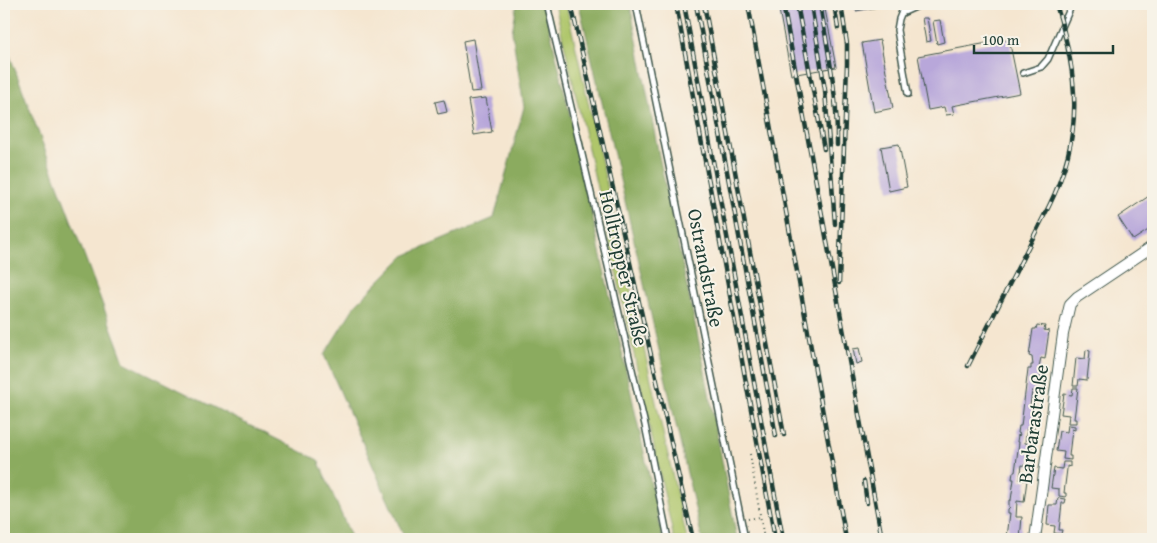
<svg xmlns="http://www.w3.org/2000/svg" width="1157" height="543" font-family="'Gentium Book Plus',serif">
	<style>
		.green { fill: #afc66b; stroke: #678250 }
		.forest { fill: #8bab5f; stroke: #55744a }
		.building { fill: #b8a7da }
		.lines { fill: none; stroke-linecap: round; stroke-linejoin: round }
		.lane-casing { stroke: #3f564b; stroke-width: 8 }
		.street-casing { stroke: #3f564b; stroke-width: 12 }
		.path { stroke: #3f564b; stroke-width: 2; stroke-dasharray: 1 4; stroke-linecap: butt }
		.lane { stroke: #fff; stroke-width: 5 }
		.street { stroke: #fff; stroke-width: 10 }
		.rail-casing { stroke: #1f3d34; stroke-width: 4.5 }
		.rail { stroke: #f7f3e8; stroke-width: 2.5; stroke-dasharray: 8; stroke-linecap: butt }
		.labels { text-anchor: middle; stroke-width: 4; stroke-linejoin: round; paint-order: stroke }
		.street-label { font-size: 20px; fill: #1f3d34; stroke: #f7f3e8 }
	</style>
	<rect width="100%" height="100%" fill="#f7f3e8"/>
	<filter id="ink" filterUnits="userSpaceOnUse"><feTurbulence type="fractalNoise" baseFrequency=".02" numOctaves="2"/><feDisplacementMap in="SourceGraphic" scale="10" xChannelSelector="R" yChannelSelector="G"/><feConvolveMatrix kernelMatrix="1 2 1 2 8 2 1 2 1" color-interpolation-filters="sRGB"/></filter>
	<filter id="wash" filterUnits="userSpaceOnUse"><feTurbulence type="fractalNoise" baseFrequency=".0096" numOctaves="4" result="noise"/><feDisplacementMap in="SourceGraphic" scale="20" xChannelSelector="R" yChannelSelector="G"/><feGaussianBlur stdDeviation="1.12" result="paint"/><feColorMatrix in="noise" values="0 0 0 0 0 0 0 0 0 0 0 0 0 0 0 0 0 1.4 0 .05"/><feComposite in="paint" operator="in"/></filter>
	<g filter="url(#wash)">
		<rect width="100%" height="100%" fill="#f5e6d0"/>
		<polygon class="green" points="555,4 566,4 687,539 674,539 616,271"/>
		<g class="forest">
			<polygon points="517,4 544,4 573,128 663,539 405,539 324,355 356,304 404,256 494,218 524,107 512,32"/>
			<polygon points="579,4 630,4 659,156 703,361 737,539 702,539 631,227"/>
			<polygon points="4,40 124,362 318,460 352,539 4,539"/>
		</g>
		<g id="blocks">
			<g class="building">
				<polygon points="778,4 824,4 836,67 791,75"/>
				<polygon points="855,4 890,4 890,5 856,11"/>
				<polygon points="922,18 927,18 931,41 926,42"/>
				<polygon points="940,20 944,42 937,44 933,21"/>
				<polygon points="473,39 481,91 471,92 463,41"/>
				<polygon points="1009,39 1020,93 952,106 954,114 946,115 944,107 928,110 918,56"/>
				<polygon points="880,40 893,108 874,112 862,43"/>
				<polygon points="486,98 492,132 474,135 468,100"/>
				<polygon points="444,100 447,112 438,114 435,102"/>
				<polygon points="899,144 907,187 889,191 881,147"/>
				<polygon points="1149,196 1153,202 1153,227 1133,240 1118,217"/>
				<polygon points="1037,325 1045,326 1044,330 1049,331 1045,359 1041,358 1040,362 1039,370 1041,370 1039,392 1032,391 1030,406 1036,407 1034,429 1027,428 1025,443 1032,444 1029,466 1022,465 1020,480 1027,480 1024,502 1017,501 1016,517 1022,517 1020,539 1005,539 1005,537 1007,537 1010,513 1008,513 1008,509 1010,507 1009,507 1009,500 1011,500 1014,479 1012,479 1013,472 1015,472 1019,442 1017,442 1018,435 1019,436 1020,434 1018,433 1019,426 1021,426 1028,369 1031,369 1031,365 1033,365 1032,357 1029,356 1033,329 1036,329"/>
				<polygon points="859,348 862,362 856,364 853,349"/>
				<polygon points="1086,350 1090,351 1087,380 1079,379 1078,386 1073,386 1076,358 1085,359"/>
				<polygon points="1073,388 1078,388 1074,419 1076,419 1076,423 1068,423 1069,415 1061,414 1064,394 1072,395"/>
				<polygon points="1068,425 1075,426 1075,430 1072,429 1069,456 1071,456 1071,460 1063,459 1064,452 1056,451 1059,431 1067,432"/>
				<polygon points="1063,462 1070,462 1070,467 1067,466 1067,469 1064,493 1066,493 1066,497 1059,496 1059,489 1051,488 1054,468 1062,469"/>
				<polygon points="1058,498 1066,499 1065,503 1062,503 1059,530 1062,530 1061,534 1054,533 1055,526 1047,525 1049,505 1057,505"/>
			</g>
		</g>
	</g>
	<g filter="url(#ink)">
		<use href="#blocks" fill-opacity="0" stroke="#3f564b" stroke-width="1"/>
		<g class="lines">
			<defs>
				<g id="lane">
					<polyline points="547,4 645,425 668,539"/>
					<polyline points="636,4 745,539"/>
					<polyline points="905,4 899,19 897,30 908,94"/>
					<polyline points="902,13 922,4"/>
					<polyline points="1023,73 1041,67 1048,59 1072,4"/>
				</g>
				<polyline id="street" points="1035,539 1063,334 1070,304 1077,297 1153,246"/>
			</defs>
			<use href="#lane" class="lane-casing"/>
			<use href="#street" class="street-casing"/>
			<g class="path">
				<polyline points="750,454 764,539"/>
				<polyline points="748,519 760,517"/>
			</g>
			<use href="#lane" class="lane"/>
			<use href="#street" class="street"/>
			<defs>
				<g id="rail">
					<polyline points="571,4 693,539"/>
					<polyline points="676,4 775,539"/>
					<polyline points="684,4 783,539"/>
					<polyline points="696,4 776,436"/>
					<polyline points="704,4 784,435"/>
					<polyline points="748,4 846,539"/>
					<polyline points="783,4 882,539"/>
					<polyline points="797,4 824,149"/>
					<polyline points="811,4 825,90 835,224"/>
					<path d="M820 4C828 51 838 97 837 145"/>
					<polyline points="834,4 838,28"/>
					<polyline points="839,283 847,64 847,44 841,4"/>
					<path d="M968 366 1049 206C1084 135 1079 77 1056 4"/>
					<polyline points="864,481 867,503"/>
				</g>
			</defs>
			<use href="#rail" class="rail-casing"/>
			<use href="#rail" class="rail"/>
		</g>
	</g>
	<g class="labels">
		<g class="street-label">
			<text transform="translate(624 268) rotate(77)" y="7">Holltropper Straße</text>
			<text transform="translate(706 268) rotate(79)" y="7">Ostrandstraße</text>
			<text transform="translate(1033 424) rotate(-82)" y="7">Barbarastraße</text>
		</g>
	</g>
	<rect width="1157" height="543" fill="none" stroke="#f7f3e8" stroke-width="20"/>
	<path d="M974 45v8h139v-8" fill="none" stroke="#1f3d34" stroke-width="2.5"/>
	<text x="982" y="45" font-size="15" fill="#1f3d34" stroke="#f7f3e8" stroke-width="4" paint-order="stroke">100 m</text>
</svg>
